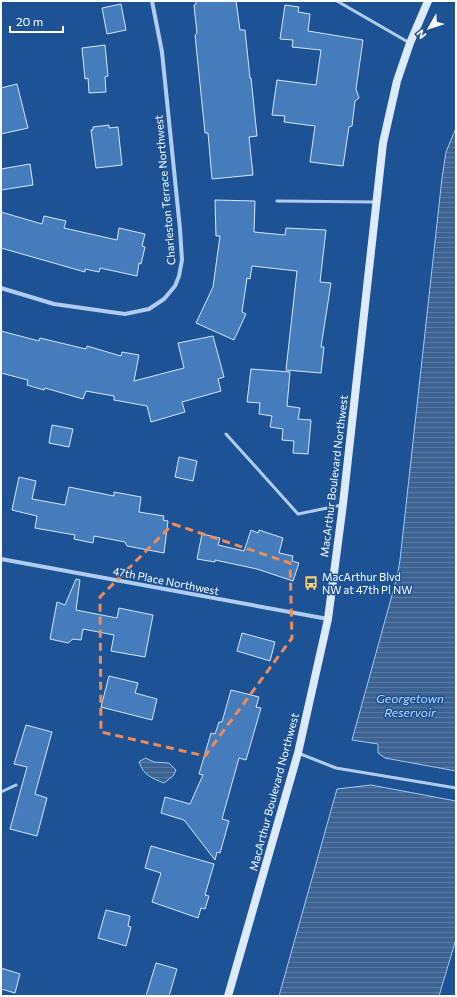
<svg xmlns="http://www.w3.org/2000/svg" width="457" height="997" font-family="Commissioner,sans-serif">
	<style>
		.water { fill: url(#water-rules); stroke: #a3c8f1 }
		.building { fill: #457cbb; stroke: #d6e7fb }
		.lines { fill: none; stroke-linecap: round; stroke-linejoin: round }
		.service { stroke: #b0cdef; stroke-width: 3 }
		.minor { stroke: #b0cdef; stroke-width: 4 }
		.secondary { stroke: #ddeafb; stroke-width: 8 }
		.marked { fill: none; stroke: #ef8b55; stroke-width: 3; stroke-dasharray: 8 5; stroke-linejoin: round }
		.labels { text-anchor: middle; stroke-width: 3; stroke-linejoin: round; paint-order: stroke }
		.street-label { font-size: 11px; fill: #fff; stroke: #1d5395 }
		.poi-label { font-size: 11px; fill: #fff; stroke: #1d5395; text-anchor: start }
		.water-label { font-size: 12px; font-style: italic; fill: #bcd7f6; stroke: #1d5395 }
	</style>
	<defs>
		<pattern id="water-rules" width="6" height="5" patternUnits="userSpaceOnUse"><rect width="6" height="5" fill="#3c6392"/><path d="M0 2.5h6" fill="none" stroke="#597aa2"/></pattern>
	</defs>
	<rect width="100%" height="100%" fill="#1d5395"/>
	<g class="water">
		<polygon points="456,128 456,771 385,758 378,753 378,744 352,740 397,577 400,560 442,178 446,152"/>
		<path d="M145 758 154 762 169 763 176 770 173 776 164 783C152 778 144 776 139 762Z"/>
		<polygon points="371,785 456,801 456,939 439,996 279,996 337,789"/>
	</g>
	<g class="building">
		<polygon points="196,1 236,1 240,30 245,30 250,78 251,78 257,136 249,137 253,175 212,179 208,133 205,133 199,74 195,35 197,33 194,5 196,4"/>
		<polygon points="121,4 126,30 107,34 102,8"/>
		<polygon points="285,5 299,7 298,12 310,14 308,31 363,40 356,89 359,98 355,101 352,126 349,127 343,166 310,162 315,126 284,122 285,116 272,115 277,80 316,85 321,50 292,47 293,40 280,39"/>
		<polygon points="105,45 108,76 105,77 106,92 89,93 88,78 85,79 82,48"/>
		<polygon points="17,84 28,128 1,134 1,88"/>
		<polygon points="109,125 109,128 118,127 122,165 96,168 91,130 93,130 93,127"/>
		<polygon points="30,164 33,185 1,190 1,169"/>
		<polygon points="215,200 255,201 254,232 285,235 286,228 326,230 320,282 331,283 321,347 324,347 321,373 286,370 297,271 252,266 250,279 247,278 242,312 246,314 234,340 196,323 213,287 220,236 216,236"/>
		<polygon points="1,212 42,224 44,216 66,221 64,228 117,240 119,228 145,234 142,246 145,247 141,264 139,263 137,276 100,268 99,272 85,269 85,272 1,248"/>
		<polygon points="1,331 39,341 40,338 86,349 87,346 121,356 122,352 139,355 134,381 184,368 178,343 213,336 224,377 218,379 221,391 182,402 185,412 151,422 147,406 114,400 114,396 86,391 83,399 45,388 44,390 27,385 28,380 1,373"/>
		<polygon points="251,369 290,372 287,406 300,408 298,419 311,420 308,454 293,453 294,441 282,440 283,429 270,427 272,416 259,414 260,403 247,402"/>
		<polygon points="52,425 73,429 69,447 49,443"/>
		<polygon points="179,457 197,461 193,481 175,477"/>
		<polygon points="19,477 36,481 32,499 65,505 69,487 114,496 114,492 141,497 139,512 164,516 163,520 168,521 164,553 127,546 125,542 94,536 93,543 74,539 75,535 35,528 37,516 12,510"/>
		<polygon points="251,530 258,533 259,530 283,538 279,553 293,556 292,561 299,563 293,581 257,569 215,560 215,562 197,559 202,534 220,538 218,545 244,551"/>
		<polygon points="76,579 80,580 76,610 117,618 119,608 153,615 145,657 111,651 114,635 83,629 81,640 73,639 68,643 50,639 57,602 65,605"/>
		<polygon points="242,633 275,642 270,661 237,651"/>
		<polygon points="109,676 138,683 135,693 157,699 152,720 101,707"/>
		<polygon points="231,690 259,697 256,707 261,708 246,760 239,758 222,819 229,821 220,853 217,852 215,860 184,820 161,813 165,797 190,804 203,775 199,774 211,733 215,734 219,722 222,722"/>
		<polygon points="26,725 52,732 35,794 47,798 37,836 10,829 27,767 14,764"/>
		<polygon points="151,846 214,864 205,895 209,896 205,909 201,908 198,918 152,902 161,873 145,868"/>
		<polygon points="106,910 130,916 128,926 131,927 126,946 98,938"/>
		<polygon points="156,963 177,969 169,996 146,996"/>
		<polygon points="1,968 20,974 15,993 1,989"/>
	</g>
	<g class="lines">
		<g class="service">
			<polyline points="337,1 408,42"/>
			<polyline points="277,201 375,202"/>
			<polyline points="226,434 298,514 342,505"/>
			<polyline points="298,753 336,768 456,788"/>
			<polyline points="1,792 16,785"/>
		</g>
		<g class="minor">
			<polyline points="1,288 54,304 125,314 149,309 164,299 175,286 179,276 182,260 180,229 162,52 152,1"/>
			<polyline points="1,559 328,619"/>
		</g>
		<polyline class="secondary" points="228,996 298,753 328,619 343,504 383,143 397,81 410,43 428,1"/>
	</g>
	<path class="marked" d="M173 524 290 563 292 638 205 756 101 732 100 597Z"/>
	<defs>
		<symbol id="bus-bare" viewBox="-9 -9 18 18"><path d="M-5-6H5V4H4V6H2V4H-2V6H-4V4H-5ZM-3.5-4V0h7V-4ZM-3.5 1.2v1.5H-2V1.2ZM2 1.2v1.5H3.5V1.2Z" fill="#fed26e" stroke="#1d5395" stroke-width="2.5" paint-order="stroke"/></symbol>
	</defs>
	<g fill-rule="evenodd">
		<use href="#bus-bare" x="301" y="573" width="20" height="20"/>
	</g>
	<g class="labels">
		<g class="street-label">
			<text transform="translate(165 190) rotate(-95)" y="4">Charleston Terrace Northwest</text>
			<text transform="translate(334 476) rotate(-83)" y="4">MacArthur Boulevard Northwest</text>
			<text transform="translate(166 581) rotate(11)" y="4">47th Place Northwest</text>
			<text transform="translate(274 792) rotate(-75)" y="4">MacArthur Boulevard Northwest</text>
		</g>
		<g class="poi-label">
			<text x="322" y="581">MacArthur Blvd<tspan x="322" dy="13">NW at 47th Pl NW</tspan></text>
		</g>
		<g class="water-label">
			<text x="410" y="703">Georgetown<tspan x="410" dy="14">Reservoir</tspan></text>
		</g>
	</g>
	<rect width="457" height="997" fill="none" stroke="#ffffff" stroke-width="4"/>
	<g transform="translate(429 28) rotate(231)" stroke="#1d5395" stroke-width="3" paint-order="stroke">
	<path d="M0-3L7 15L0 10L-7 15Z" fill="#ffffff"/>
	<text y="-6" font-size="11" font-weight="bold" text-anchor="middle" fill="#ffffff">N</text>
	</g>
	<path d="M10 26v6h53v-6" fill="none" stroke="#ffffff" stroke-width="2"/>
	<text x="16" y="26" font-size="12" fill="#ffffff" stroke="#1d5395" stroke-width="3" paint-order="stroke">20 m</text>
</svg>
